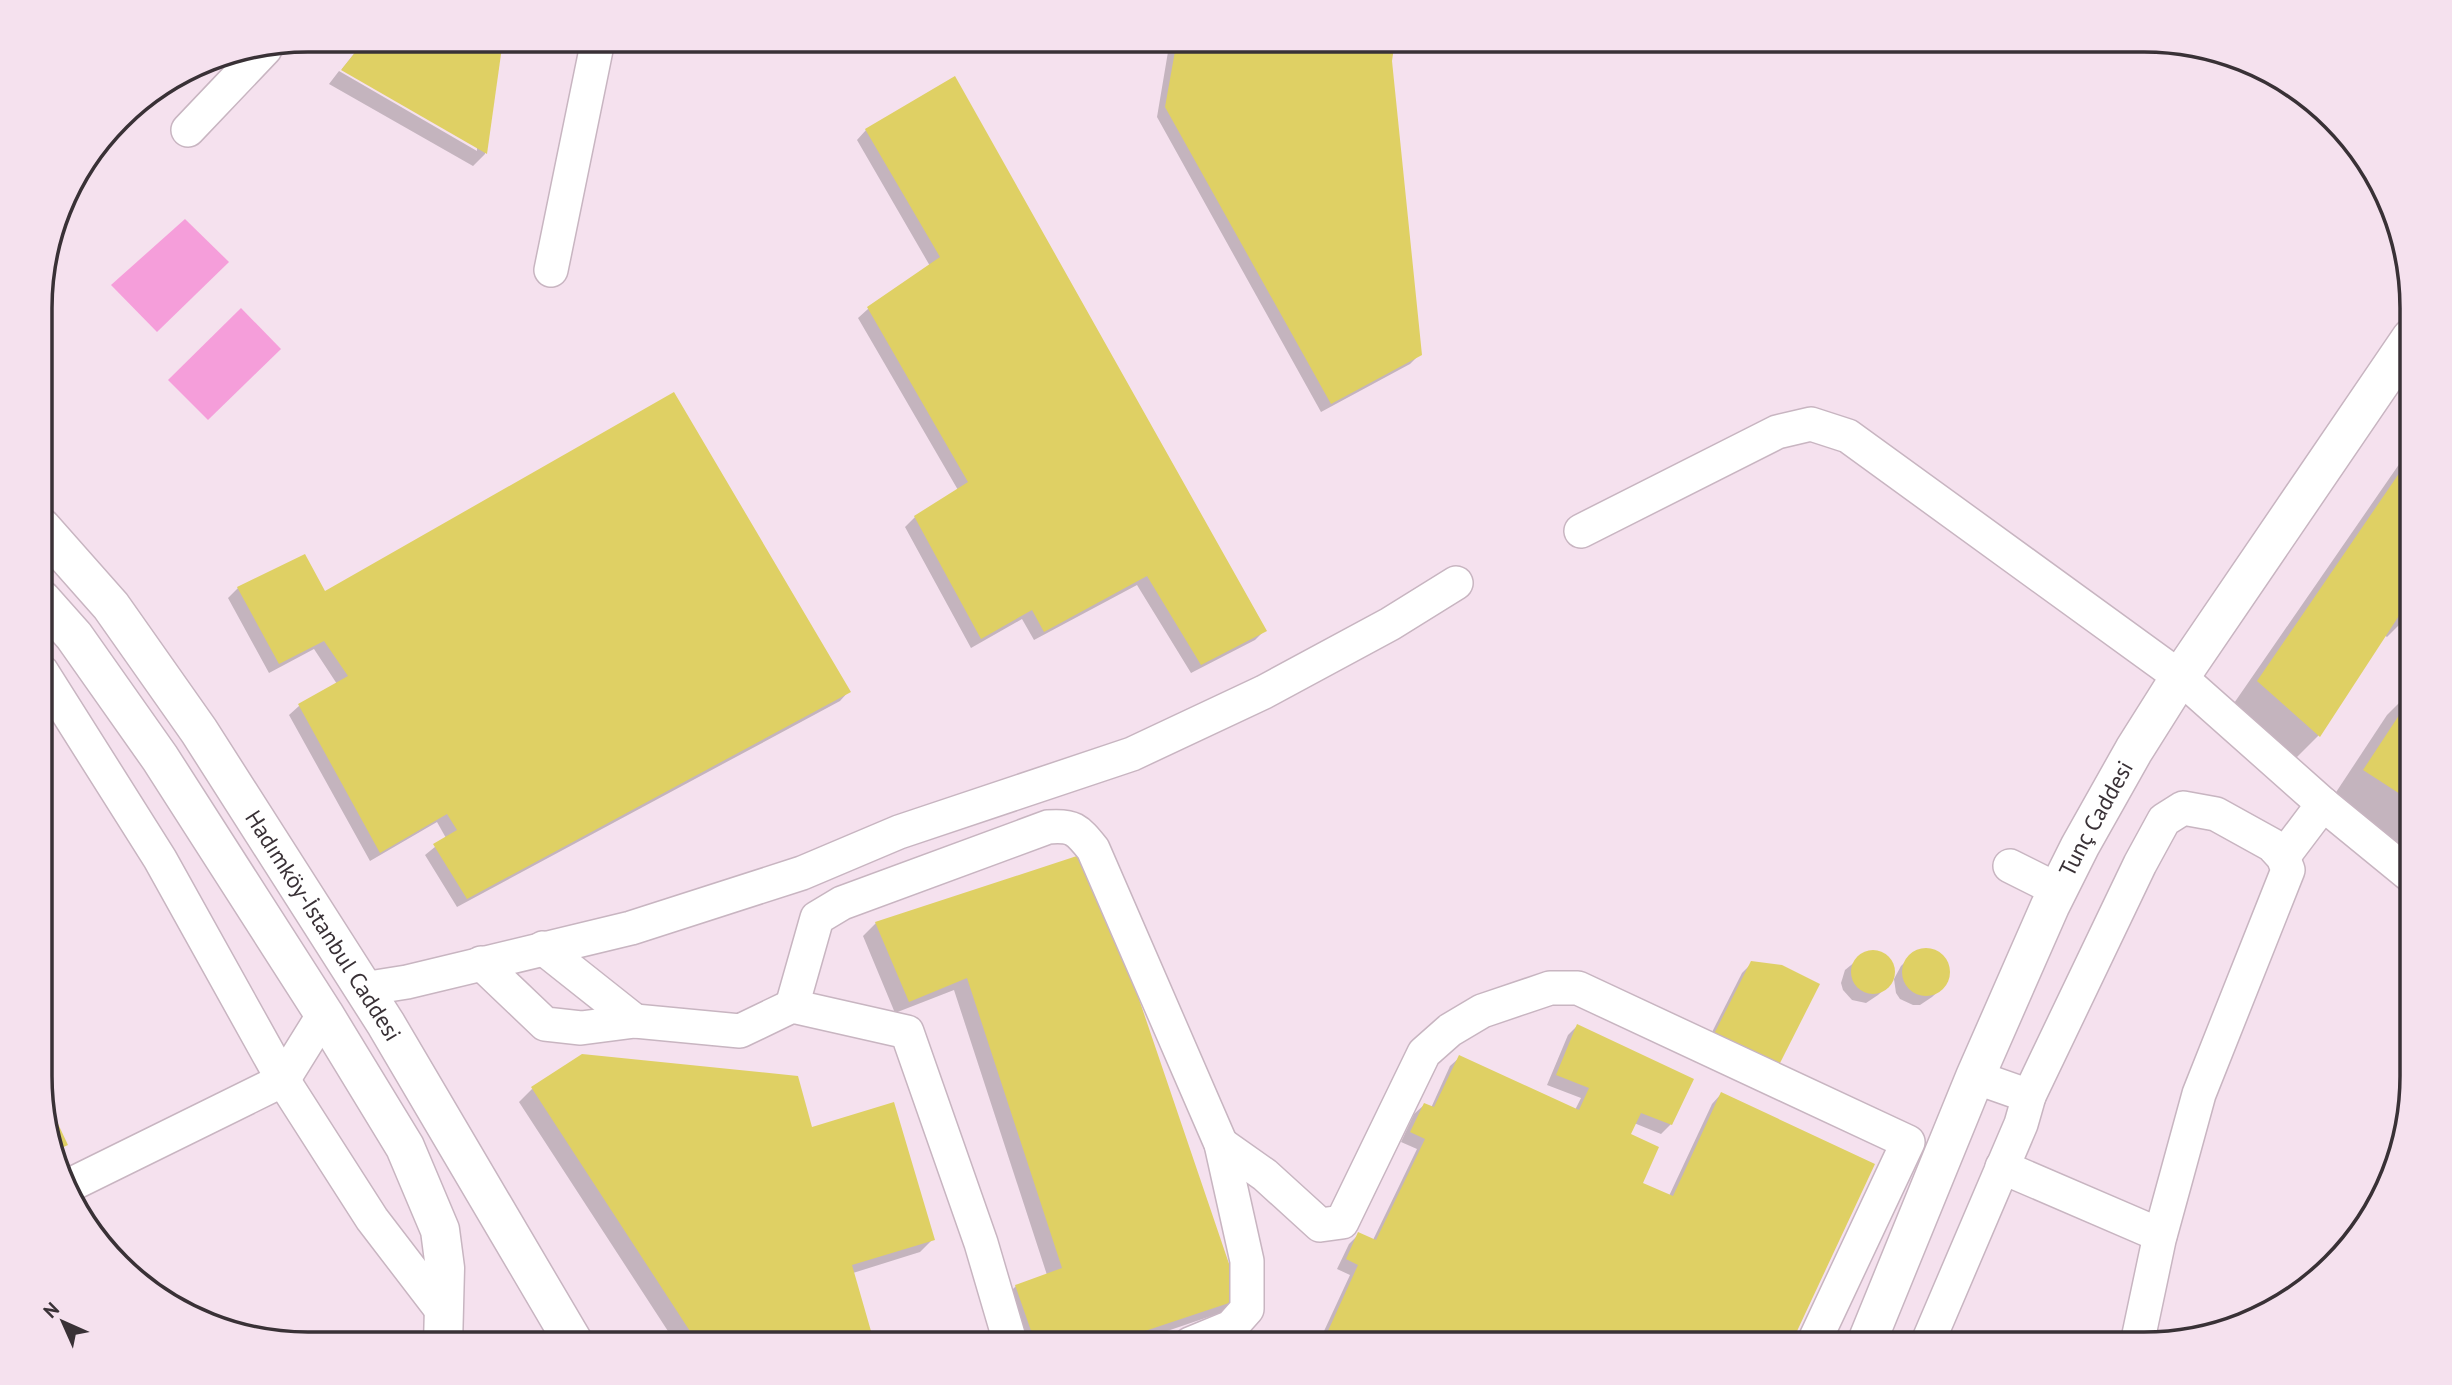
<svg xmlns="http://www.w3.org/2000/svg" width="2452" height="1385" font-family="'PT Sans',sans-serif">
	<style>
		.green { fill: #f59eda }
		.shadow { fill: #0003 }
		.building { fill: #dfd064 }
		.lines { fill: none; stroke-linecap: round; stroke-linejoin: round }
		.minor-casing { stroke: #c8b5c1; stroke-width: 36 }
		.major-casing { stroke: #c8b5c1; stroke-width: 41 }
		.minor { stroke: #fff; stroke-width: 33 }
		.major { stroke: #fff; stroke-width: 38 }
		.labels { text-anchor: middle; stroke-width: 5; stroke-linejoin: round; paint-order: stroke }
		.street-label { font-size: 23px; fill: #393136; stroke: #f5e1ee }
		.rim { fill: none; stroke: #393136; stroke-width: 3.5 }
	</style>
	<rect width="100%" height="100%" fill="#f5e1ee"/>
	<g class="green">
		<polygon points="185,219 229,262 157,332 111,285"/>
		<polygon points="241,308 281,349 208,420 168,380"/>
	</g>
	<g class="shadow">
		<polygon points="365,40 501,40 485,154 473,166 329,84 339,71 477,151 477,147 342,69"/>
		<polygon points="1170,40 1393,40 1391,61 1420,354 1410,364 1321,412 1157,117"/>
		<polygon points="866,130 1264,631 1255,640 1191,673 1137,585 1034,640 1022,619 971,648 905,527 915,517 958,490 858,318 868,309 930,266 857,140"/>
		<polygon points="2411,447 2411,613 2387,637 2384,635 2318,736 2291,763 2230,709"/>
		<polygon points="238,588 324,593 849,691 840,701 457,907 425,855 446,838 437,822 370,861 289,715 299,706 337,684 314,649 269,673 228,598"/>
		<polygon points="2411,691 2411,869 2323,812 2387,715"/>
		<polygon points="1088,854 1239,1298 1226,1311 1126,1345 1018,1345 1003,1299 1016,1286 1047,1275 954,990 895,1013 863,936 876,923"/>
		<polygon points="1925,950 1932,951 1944,960 1948,973 1943,987 1932,997 1920,1005 1913,1005 1900,999 1896,993 1894,979 1901,966 1911,956"/>
		<polygon points="1867,952 1880,952 1890,960 1893,965 1893,979 1889,985 1878,995 1866,1003 1852,1000 1843,990 1841,983 1845,970"/>
		<polygon points="1752,963 1767,1076 1705,1046 1742,973"/>
		<polygon points="1577,1026 1671,1124 1661,1134 1634,1123 1629,1135 1641,1183 1669,1196 1712,1104 1721,1094 1872,1165 1789,1344 1318,1344 1350,1275 1337,1269 1349,1244 1359,1234 1373,1240 1417,1149 1401,1142 1414,1114 1424,1105 1431,1108 1450,1066 1460,1057 1575,1110 1581,1098 1547,1085 1568,1035"/>
		<polygon points="532,1089 811,1129 933,1239 920,1252 853,1273 874,1345 677,1345 519,1102"/>
	</g>
	<g class="building">
		<polygon points="365,40 503,40 487,154 341,70"/>
		<polygon points="1177,40 1395,40 1392,61 1422,355 1331,404 1165,107"/>
		<polygon points="955,76 1267,631 1201,665 1147,576 1044,632 1032,610 981,639 914,516 968,482 867,307 940,257 865,129"/>
		<polygon points="674,392 851,692 467,899 433,844 457,830 447,814 380,853 298,704 348,676 324,641 279,664 237,587 305,554 325,591"/>
		<polygon points="2411,456 2411,608 2406,605 2320,737 2257,681"/>
		<polygon points="2411,697 2411,801 2363,770"/>
		<polygon points="1089,852 1241,1299 1103,1345 1036,1345 1015,1285 1062,1268 967,978 909,1002 875,922"/>
		<circle cx="1926" cy="972" r="24"/>
		<circle cx="1873" cy="972" r="22"/>
		<polygon points="1751,961 1782,965 1820,984 1778,1067 1713,1036"/>
		<polygon points="1577,1024 1694,1079 1672,1125 1641,1113 1631,1134 1659,1147 1643,1183 1673,1196 1721,1092 1875,1164 1791,1344 1322,1344 1358,1265 1346,1259 1358,1232 1376,1240 1425,1139 1410,1132 1424,1103 1434,1107 1459,1055 1579,1110 1589,1088 1556,1075"/>
		<polygon points="582,1054 798,1076 812,1127 894,1102 935,1240 852,1265 875,1345 699,1345 531,1087"/>
		<polygon points="42,1090 68,1145 57,1150 42,1111"/>
	</g>
	<g class="lines">
		<defs>
			<g id="minor">
				<polyline points="188,130 265,49"/>
				<polyline points="551,270 598,40"/>
				<polyline points="1581,531 1777,432 1811,424 1848,436 2180,677 2323,804 2411,876"/>
				<polyline points="42,672 160,859 283,1080 372,1219 444,1313"/>
				<polyline points="2283,857 2323,804"/>
				<polyline points="2010,866 2058,890"/>
				<polyline points="543,948 635,1021"/>
				<polyline points="481,963 545,1024 581,1028 635,1021 740,1031 792,1006 907,1032 981,1243 1011,1345"/>
				<polyline points="363,989 407,982 631,928 802,873 899,832 1132,754 1264,692 1390,624 1456,583"/>
				<path d="M792 1006 817 918 842 903 1048 827C1073 825 1077 829 1093 849L1221 1144 1247 1261V1309L1231 1327 1190 1344"/>
				<polyline points="2029,1096 2140,864 2164,820 2183,808 2216,814 2272,845 2283,857 2288,870 2199,1094 2159,1240 2137,1344"/>
				<polyline points="1221,1144 1265,1175 1320,1225 1342,1222 1424,1053 1450,1030 1482,1011 1550,988 1578,988 1908,1142 1813,1344"/>
				<polyline points="2002,1167 2160,1235"/>
				<polyline points="70,1185 283,1080 324,1014"/>
				<polyline points="1927,1344 2021,1124 2029,1096 1975,1077"/>
			</g>
			<g id="major">
				<path id="s1" d="M42 528 111 606 199 731 386 1024 575 1345"/>
				<polyline points="42,600 74,636 160,758 324,1014 405,1147 440,1230 445,1268 443,1345"/>
				<path id="s2" d="M1866 1344 1975 1077 2050 906 2080 846 2134 750 2180 677 2411 338"/>
			</g>
		</defs>
		<use href="#minor" class="minor-casing"/>
		<use href="#major" class="major-casing"/>
		<use href="#minor" class="minor"/>
		<use href="#major" class="major"/>
	</g>
	<g class="labels">
		<g class="street-label">
			<text dy="8" stroke="none"><textPath href="#s2" startOffset="574">Tunç Caddesi</textPath></text>
			<text dy="8" stroke="none"><textPath href="#s1" startOffset="488">Hadımköy-İstanbul Caddesi</textPath></text>
		</g>
	</g>
	<path d="M0 0H2452V1385H0ZM308 52H2144A256 256 0 0 1 2400 308V1076A256 256 0 0 1 2144 1332H308A256 256 0 0 1 52 1076V308A256 256 0 0 1 308 52Z" fill="#f5e1ee" fill-rule="evenodd"/>
	<path class="rim" d="M308 52H2144A256 256 0 0 1 2400 308V1076A256 256 0 0 1 2144 1332H308A256 256 0 0 1 52 1076V308A256 256 0 0 1 308 52Z"/>
	<g transform="translate(63 1322) rotate(315)" stroke="#f5e1ee" stroke-width="5" paint-order="stroke">
	<path d="M0-5L12 26L0 18L-12 26Z" fill="#393136"/>
	<text y="-10" font-size="19" font-weight="bold" text-anchor="middle" fill="#393136">N</text>
	</g>
</svg>
